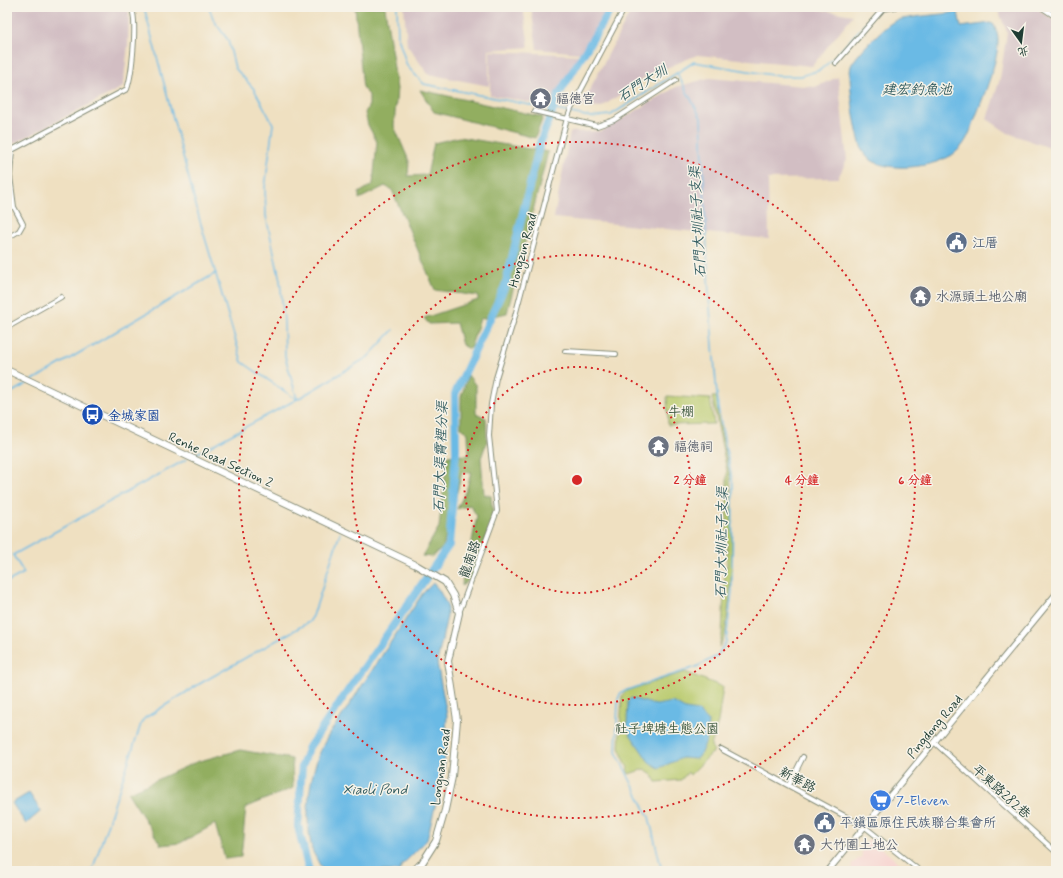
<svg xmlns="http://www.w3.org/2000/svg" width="1063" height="878" font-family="Mynerve,'LXGW WenKai TC',sans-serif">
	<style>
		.built { fill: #f7d0cd }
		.industrial { fill: #d2bec3 }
		.green { fill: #b9ca6d; stroke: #6c8450 }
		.forest { fill: #92ae60; stroke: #58764a }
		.water { fill: #6abae5; stroke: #447c8c }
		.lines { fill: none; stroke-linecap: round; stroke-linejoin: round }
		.stream { stroke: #6abae5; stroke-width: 1.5 }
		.river { stroke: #6abae5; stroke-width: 8 }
		.minor-casing { stroke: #878e7a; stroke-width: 6 }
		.tertiary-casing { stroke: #878e7a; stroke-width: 7 }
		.secondary-casing { stroke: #878e7a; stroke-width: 8 }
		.minor { stroke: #fff; stroke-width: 4 }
		.tertiary { stroke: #fff; stroke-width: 5 }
		.secondary { stroke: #fff; stroke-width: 6 }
		.ring { fill: none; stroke: #d62828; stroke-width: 2; stroke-dasharray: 2 4 }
		.labels { text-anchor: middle; stroke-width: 3; stroke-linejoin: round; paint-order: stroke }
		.worship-label { font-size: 13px; fill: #5b616d; stroke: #f7f3e8; text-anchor: start }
		.service-label { font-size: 13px; fill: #4e5e75; stroke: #f7f3e8; text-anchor: start }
		.street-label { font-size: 13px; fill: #1f3d34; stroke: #f7f3e8 }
		.park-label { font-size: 13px; fill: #3e593f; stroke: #f7f3e8 }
		.transit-label { font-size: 13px; fill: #164399; stroke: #f7f3e8; text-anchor: start }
		.shop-label { font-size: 13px; fill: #366cbe; stroke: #f7f3e8; text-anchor: start }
		.water-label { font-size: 14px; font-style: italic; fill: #325c60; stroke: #f7f3e8 }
		.centre { fill: #d62828; stroke: #f7f3e8; stroke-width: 2 }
		.ring-label { font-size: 12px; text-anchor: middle; font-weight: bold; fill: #d62828; stroke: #f7f3e8; stroke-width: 3; stroke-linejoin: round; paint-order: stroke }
	</style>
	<rect width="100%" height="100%" fill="#f7f3e8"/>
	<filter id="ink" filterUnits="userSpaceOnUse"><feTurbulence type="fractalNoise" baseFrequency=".025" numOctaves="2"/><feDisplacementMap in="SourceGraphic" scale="8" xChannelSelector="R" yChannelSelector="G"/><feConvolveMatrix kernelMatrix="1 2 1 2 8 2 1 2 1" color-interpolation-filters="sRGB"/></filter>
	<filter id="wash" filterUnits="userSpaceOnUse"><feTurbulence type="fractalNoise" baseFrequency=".012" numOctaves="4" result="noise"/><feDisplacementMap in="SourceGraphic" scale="16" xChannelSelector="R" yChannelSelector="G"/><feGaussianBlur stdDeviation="0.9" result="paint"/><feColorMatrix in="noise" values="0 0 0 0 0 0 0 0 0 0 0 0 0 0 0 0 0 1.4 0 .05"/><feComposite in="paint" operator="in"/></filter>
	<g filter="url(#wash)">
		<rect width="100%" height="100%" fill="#efe0c1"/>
		<polygon class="built" points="869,839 910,871 849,871 852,867 852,864 862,856 861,849"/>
		<g class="industrial">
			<polygon points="7,7 125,7 129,12 128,45 123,87 7,147"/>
			<polygon points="404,7 523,7 529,47 489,50 489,86 428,74 407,45"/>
			<polygon points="531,7 610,7 580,53 537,49"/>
			<polygon points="633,7 804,7 853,15 812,66 697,55 645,77 602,107 581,106"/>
			<polygon points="997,7 1035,7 1056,22 1056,150 1008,133 987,119 1000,79 1007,32"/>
			<polygon points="490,51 580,55 558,93 552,108 543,106 547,96 536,92 533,103 490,95"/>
			<polygon points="838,77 847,160 838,178 768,179 769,239 554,218 570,132 602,131 676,87 709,78 815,87"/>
		</g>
		<g class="green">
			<polygon points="667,396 710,399 714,424 668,425"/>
			<polygon points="712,397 717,397 718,417 730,477 732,516 732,568 729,603 725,635 719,647 722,635 725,567 727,567 727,471"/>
			<polygon points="685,672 723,687 718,722 711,746 714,751 690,775 688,772 681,780 656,782 651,773 644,769 629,774 627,769 628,768 619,748 622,697 625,691"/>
		</g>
		<g class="forest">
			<polygon points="355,7 385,7 397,89 394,126 409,161 408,176 427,175 434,143 459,137 548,152 507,313 480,319 470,349 462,345 456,323 429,324 424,318 478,300 478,296 435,290 392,190 385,186 359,199 359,193 373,184 377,142 368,125 365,113 369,105 369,95 363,89"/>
			<polygon points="420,90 430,92 543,117 535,138 434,112"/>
			<polygon points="468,375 476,386 476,413 486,418 487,441 481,458 484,494 491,496 493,515 486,538 473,576 462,586 463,571 470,551 477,516 470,505 457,509 467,488 471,472 462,472 443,548 431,557 422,556 439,527 447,456 469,455 468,433 461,428 461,397"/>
			<polygon points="240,750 292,759 293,788 246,807 241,857 225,859 215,824 180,843 161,845 128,793 196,762"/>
		</g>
		<g class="water">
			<path d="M958 12 961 27 991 23 994 25C996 30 998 35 998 40 999 58 983 98 976 116 971 129 967 143 956 152 937 168 882 175 865 155 857 145 847 78 851 66 854 57 886 24 895 21 910 16 940 15 958 12Z"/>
			<path d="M433 583 439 590 447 605V616L437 663 447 715 444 769 427 840 402 865 399 871H323C320 865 316 858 313 852 301 812 311 753 338 722L423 593Z"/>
			<polygon points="631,698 656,705 673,702 685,709 698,711 708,721 707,739 699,757 695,759 682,758 659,768 649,762 628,731 627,725 628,701"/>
			<polygon points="29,793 41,811 26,824 12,803"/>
		</g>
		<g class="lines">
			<g class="stream">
				<polyline points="144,7 200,221 242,362 296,399"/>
				<polyline points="209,7 214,21 228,40 235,68 254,89 273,124 265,188 266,216 280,280 284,321 285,356 297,399"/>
				<polyline points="397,7 398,37 407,66 424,84 591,117 611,115 694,62 778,76 801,76 820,70 835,57 880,7"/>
				<polyline points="33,380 216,273"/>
				<polyline points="7,395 28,383"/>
				<polyline points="192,456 301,397 368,357 393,330"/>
				<polyline points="7,582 24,573 13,555 187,459"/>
				<polyline points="92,871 142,721 145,718 201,683 309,622 313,616 340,533"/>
				<polyline points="662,871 649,817 616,752 618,699 621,692 696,667 717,656 726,642 732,591 733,484 718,408 709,296 701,118 677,73"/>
			</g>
			<polyline class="river" points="309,871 298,826 302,766 309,747 449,545 456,453 455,394 505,286 540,143 559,94 612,7"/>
		</g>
	</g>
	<g filter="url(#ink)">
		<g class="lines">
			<defs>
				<g id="minor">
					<polyline points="1041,7 1056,17"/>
					<polyline points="836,63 883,9 895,7"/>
					<polyline points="534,111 597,126 614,120 676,80"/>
					<path d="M7 238 19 231 23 224 14 207 10 176 12 150 127 89C132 75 138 19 131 7"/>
					<polyline points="7,336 8,327 61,297"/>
					<polyline points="565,351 616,354"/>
					<polyline points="459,613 497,511 489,436 491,404 496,378 515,316 566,122 571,109 625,7"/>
					<polyline points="935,743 1056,852"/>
					<polyline points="721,749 865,827 920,871"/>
					<polyline points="789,785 803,757"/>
					<polyline points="412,871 419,864"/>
				</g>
				<polyline id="tertiary" points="828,871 1056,594"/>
				<polyline id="secondary" points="7,370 416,565 445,582 453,595 459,613 448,661 457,720 452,777 445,810 436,841 417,871"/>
			</defs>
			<use href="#minor" class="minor-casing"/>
			<use href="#tertiary" class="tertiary-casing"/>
			<use href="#secondary" class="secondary-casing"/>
			<use href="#minor" class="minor"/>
			<use href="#tertiary" class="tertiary"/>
			<use href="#secondary" class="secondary"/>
		</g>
	</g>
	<g class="ring">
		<circle cx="577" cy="480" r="113"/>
		<circle cx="577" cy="480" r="225"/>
		<circle cx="577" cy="480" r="338"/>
	</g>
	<defs>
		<symbol id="temple-disc" viewBox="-11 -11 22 22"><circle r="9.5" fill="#6b7280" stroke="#f7f3e8"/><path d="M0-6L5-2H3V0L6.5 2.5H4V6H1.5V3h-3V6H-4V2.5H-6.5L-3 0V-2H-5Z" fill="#fff"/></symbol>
		<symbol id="civic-disc" viewBox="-11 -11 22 22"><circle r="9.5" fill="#5c6f8a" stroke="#f7f3e8"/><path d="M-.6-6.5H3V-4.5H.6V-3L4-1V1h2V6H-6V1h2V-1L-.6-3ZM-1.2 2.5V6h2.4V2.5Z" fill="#fff"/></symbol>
		<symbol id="bus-disc" viewBox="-11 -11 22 22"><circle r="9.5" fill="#1a4fb4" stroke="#f7f3e8"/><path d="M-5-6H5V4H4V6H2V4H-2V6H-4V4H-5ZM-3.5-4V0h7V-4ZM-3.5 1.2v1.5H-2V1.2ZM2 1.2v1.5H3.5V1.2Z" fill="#fff"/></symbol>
		<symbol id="supermarket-disc" viewBox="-11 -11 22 22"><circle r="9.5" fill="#3f7fe0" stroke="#f7f3e8"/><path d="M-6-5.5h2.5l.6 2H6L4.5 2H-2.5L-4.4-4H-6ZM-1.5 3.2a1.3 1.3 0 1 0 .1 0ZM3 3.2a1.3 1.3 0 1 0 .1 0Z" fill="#fff"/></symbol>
	</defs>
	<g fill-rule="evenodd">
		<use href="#temple-disc" x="528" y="86" width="25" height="25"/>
		<use href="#civic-disc" x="944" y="230" width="25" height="25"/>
		<use href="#temple-disc" x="908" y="284" width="25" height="25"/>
		<use href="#bus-disc" x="80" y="402" width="25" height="25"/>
		<use href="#temple-disc" x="646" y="434" width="25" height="25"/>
		<use href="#supermarket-disc" x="868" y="788" width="25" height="25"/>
		<use href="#civic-disc" x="812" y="810" width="25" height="25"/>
		<use href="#temple-disc" x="792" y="832" width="25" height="25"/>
	</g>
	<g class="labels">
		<g class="worship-label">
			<text x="556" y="103">福德宮</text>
			<text x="936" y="301">水源頭土地公廟</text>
			<text x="674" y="451">福德祠</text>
			<text x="820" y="849">大竹圍土地公</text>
		</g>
		<g class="service-label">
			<text x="972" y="247">江厝</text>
			<text x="840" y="827">平鎮區原住民族聯合集會所</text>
		</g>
		<g class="street-label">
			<text transform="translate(522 250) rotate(-75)" y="5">Hongzun Road</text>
			<text transform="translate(221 459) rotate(25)" y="5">Renhe Road Section 2</text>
			<text transform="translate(469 559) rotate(-71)" y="5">龍南路</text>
			<text transform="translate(934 726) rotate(-50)" y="5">Pingdong Road</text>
			<text transform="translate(440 767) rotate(-82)" y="5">Longnan Road</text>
			<text transform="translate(798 779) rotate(28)" y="5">新華路</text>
			<text transform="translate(1002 791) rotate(42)" y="5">平東路282巷</text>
		</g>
		<g class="park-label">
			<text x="681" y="416">牛棚</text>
			<text x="667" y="733">社子埤塘生態公園</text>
		</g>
		<g class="transit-label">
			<text x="108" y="420">金城家園</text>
		</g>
		<g class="shop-label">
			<text x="896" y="805">7-Eleven</text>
		</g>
		<g class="water-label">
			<text transform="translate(642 83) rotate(-32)" y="5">石門大圳</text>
			<text x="917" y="94">建宏釣魚池</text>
			<text transform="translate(697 222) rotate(-93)" y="5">石門大圳社子支渠</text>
			<text transform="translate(440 457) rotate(-88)" y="5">石門大渠霄裡分渠</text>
			<text transform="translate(721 543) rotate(-89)" y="5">石門大圳社子支渠</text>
			<text x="375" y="794">Xiaoli Pond</text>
		</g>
	</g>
	<circle cx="577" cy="480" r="6" class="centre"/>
	<g class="ring-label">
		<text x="690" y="484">2 分鐘</text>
		<text x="802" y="484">4 分鐘</text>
		<text x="915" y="484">6 分鐘</text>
	</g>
	<rect width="1063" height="878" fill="none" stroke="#f7f3e8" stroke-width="24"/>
	<g transform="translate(1021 42) rotate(166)" stroke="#f7f3e8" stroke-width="3" paint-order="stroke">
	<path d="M0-3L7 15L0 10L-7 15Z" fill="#1f3d34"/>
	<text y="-6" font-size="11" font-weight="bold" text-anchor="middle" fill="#1f3d34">北</text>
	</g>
</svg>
